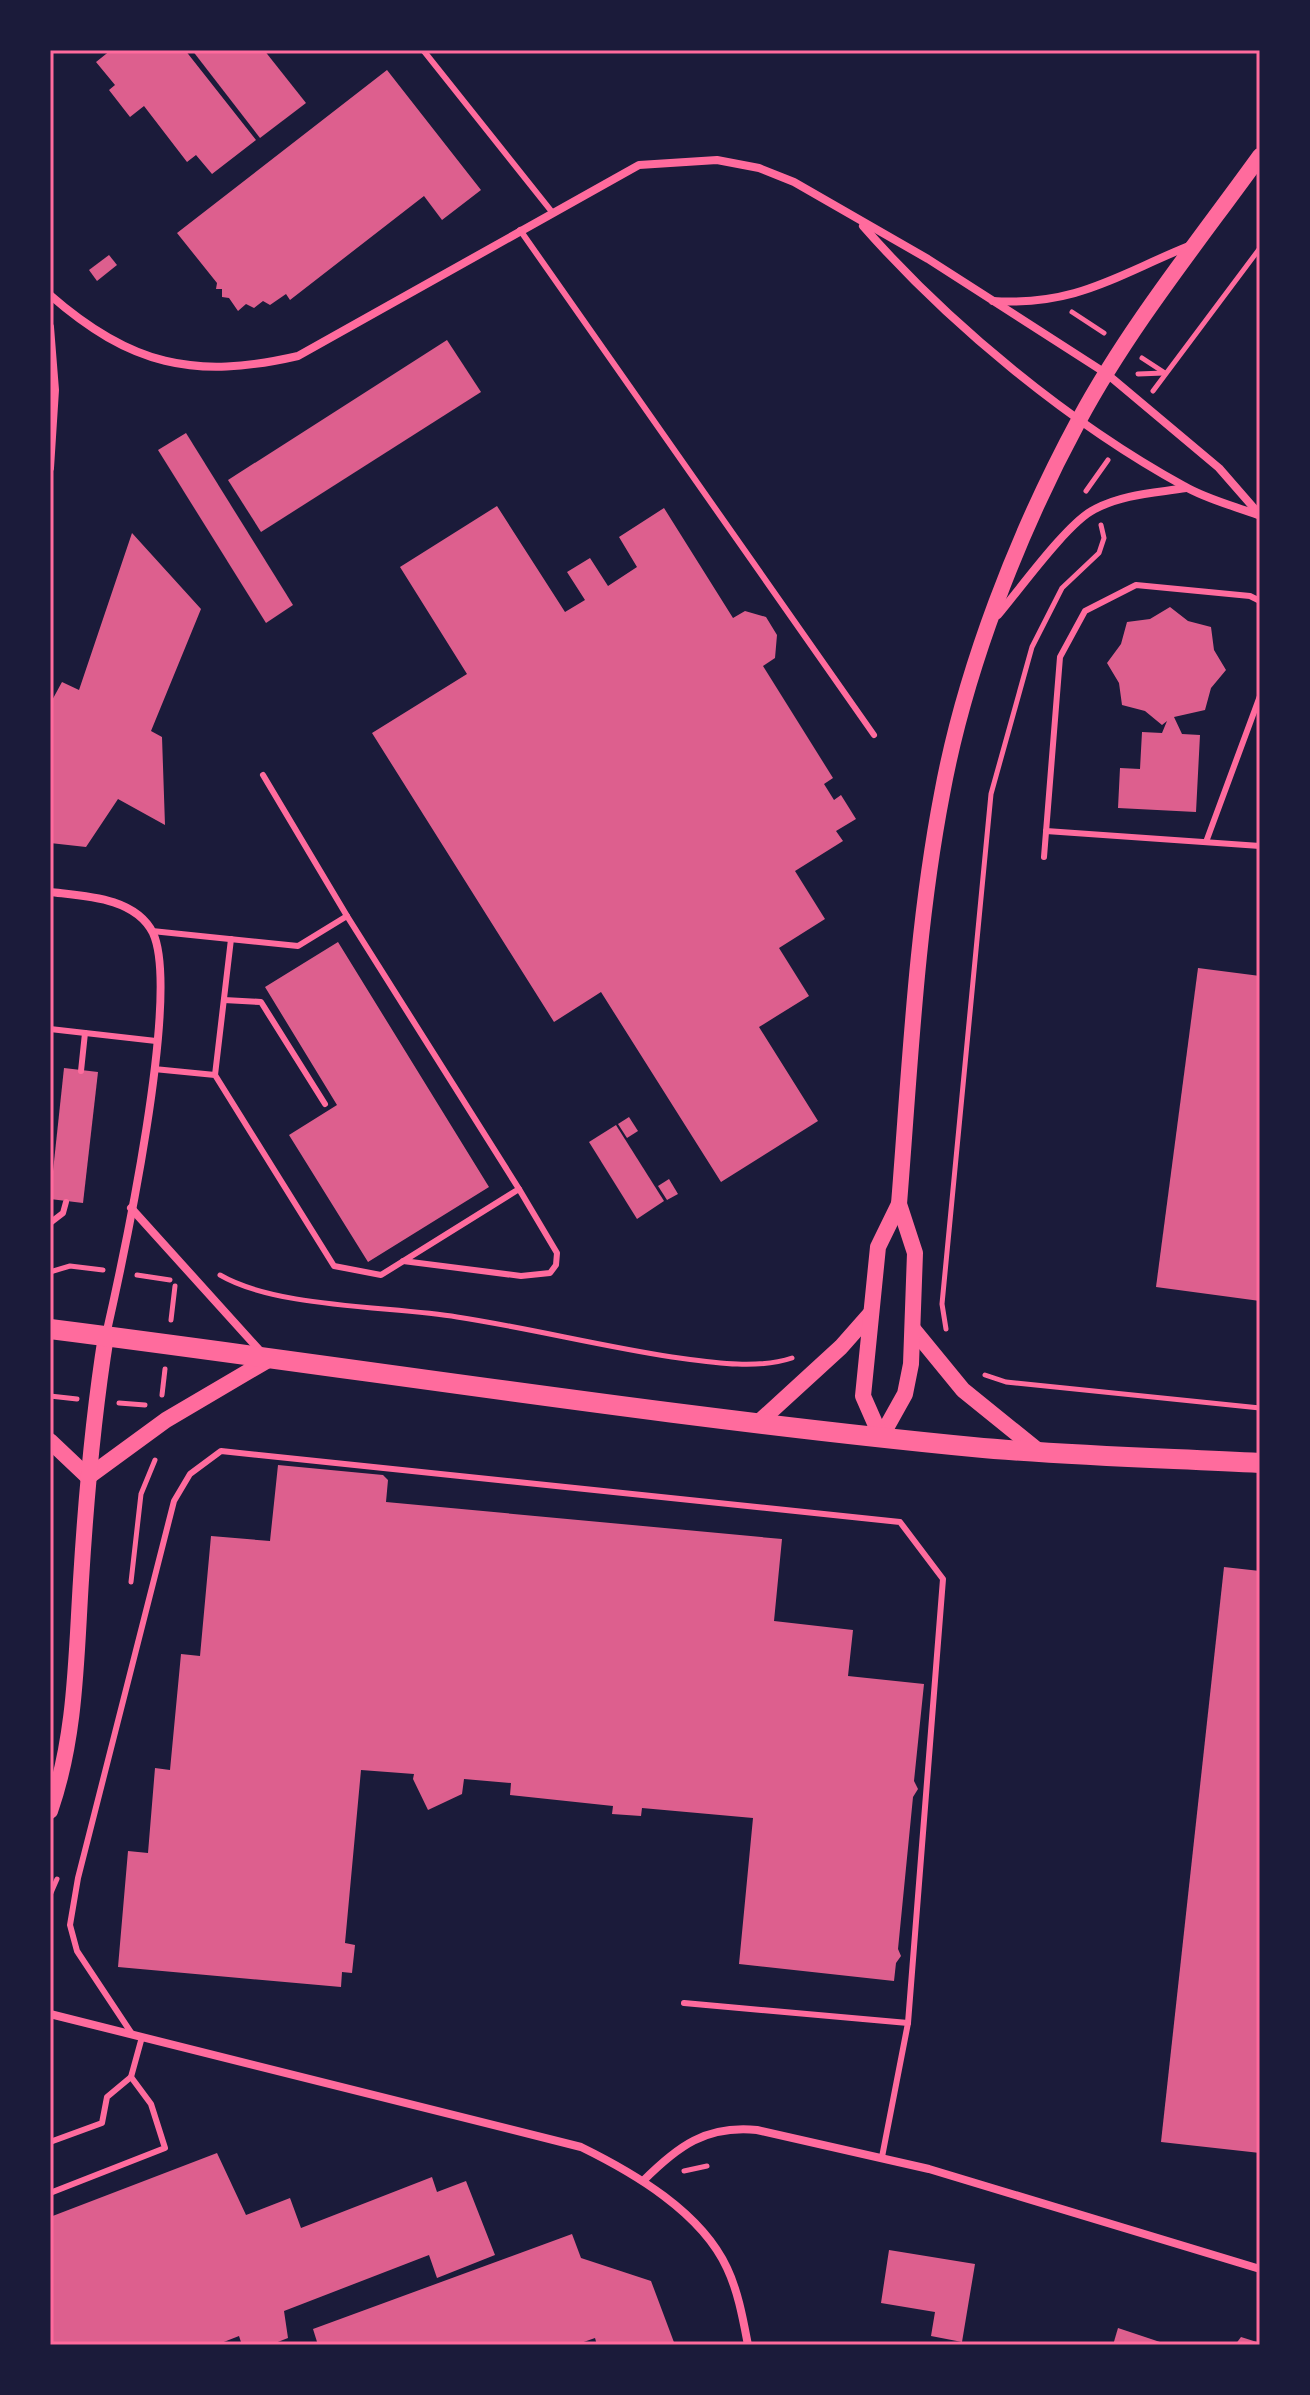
<svg xmlns="http://www.w3.org/2000/svg" width="1310" height="2395" font-family="'Archivo Narrow',sans-serif">
	<style>
		.building { fill: #dd5f8e }
		.lines { fill: none; stroke-linecap: round; stroke-linejoin: round }
		.path { stroke: #ff6b9d; stroke-width: 5 }
		.service { stroke: #ff6b9d; stroke-width: 6 }
		.minor { stroke: #ff6b9d; stroke-width: 8 }
		.secondary { stroke: #ff6b9d; stroke-width: 16 }
		.primary { stroke: #ff6b9d; stroke-width: 20 }
		.neatline { fill: none; stroke: #ff6b9d; stroke-width: 3 }
	</style>
	<rect width="100%" height="100%" fill="#1b1b3a"/>
	<g class="building">
		<polygon points="111,50 185,50 256,140 212,174 196,155 187,162 144,106 130,117 109,90 115,85 96,62"/>
		<polygon points="192,50 264,50 306,103 260,138"/>
		<polygon points="387,70 481,190 442,220 424,196 290,300 286,294 270,305 263,301 254,308 246,304 238,311 229,298 222,297 222,289 216,289 217,283 177,233"/>
		<polygon points="109,255 117,265 97,281 89,270"/>
		<polygon points="447,340 481,392 261,532 228,480"/>
		<polygon points="186,433 293,605 266,623 158,450"/>
		<polygon points="497,506 565,612 585,600 567,572 590,558 608,586 637,567 619,537 664,508 733,618 745,611 766,617 777,635 775,658 763,666 833,778 824,784 834,800 841,795 856,819 836,831 843,841 795,871 825,919 779,948 809,996 759,1027 818,1121 721,1182 601,992 554,1022 372,733 467,674 400,567"/>
		<polygon points="132,533 201,609 151,731 162,737 165,825 118,799 86,847 50,843 50,704 62,682 79,690"/>
		<polygon points="1170,607 1188,621 1211,627 1214,650 1226,670 1211,688 1205,710 1174,717 1182,734 1200,735 1196,812 1118,808 1120,768 1140,769 1142,732 1162,733 1167,721 1162,725 1145,711 1122,705 1119,683 1107,663 1121,644 1127,622 1150,619"/>
		<polygon points="338,942 489,1187 368,1262 289,1135 337,1105 265,987"/>
		<polygon points="1198,968 1260,976 1260,1301 1156,1287"/>
		<polygon points="64,1068 98,1072 83,1203 50,1199"/>
		<polygon points="629,1117 638,1131 627,1138 618,1124"/>
		<polygon points="616,1125 664,1201 637,1219 589,1142"/>
		<polygon points="669,1179 678,1194 667,1200 658,1186"/>
		<polygon points="278,1465 383,1475 388,1480 386,1502 782,1539 774,1621 853,1630 848,1676 924,1684 914,1781 918,1789 913,1797 898,1949 901,1956 896,1963 894,1981 739,1964 753,1818 642,1808 641,1816 612,1814 613,1806 510,1795 511,1783 464,1779 462,1794 428,1810 413,1779 414,1774 361,1770 345,1943 355,1945 352,1973 342,1972 341,1987 118,1967 128,1851 148,1853 155,1768 170,1770 181,1654 200,1656 211,1536 270,1541"/>
		<polygon points="1224,1567 1260,1571 1260,2153 1161,2142"/>
		<polygon points="217,2153 246,2215 290,2198 301,2228 432,2177 437,2192 466,2181 495,2255 437,2278 429,2255 284,2311 288,2338 270,2345 242,2345 239,2336 216,2345 50,2345 50,2217"/>
		<polygon points="572,2234 581,2258 651,2281 675,2345 597,2345 595,2338 575,2345 318,2345 313,2329"/>
		<polygon points="889,2250 975,2264 962,2342 931,2336 935,2312 881,2303"/>
		<polygon points="1118,2328 1166,2344 1166,2345 1113,2345"/>
		<polygon points="1241,2337 1260,2343 1260,2345 1235,2345"/>
	</g>
	<g class="lines">
		<g class="path">
			<polyline points="1072,312 1104,333"/>
			<polyline points="1142,358 1165,373"/>
			<polyline points="1138,374 1164,373"/>
			<polyline points="1153,391 1260,248"/>
			<polyline points="1086,491 1108,460"/>
			<polyline points="50,1272 70,1266 103,1270"/>
			<polyline points="137,1275 170,1280"/>
			<path d="M220 1275C276 1308 390 1306 457 1317 529 1328 600 1346 672 1357 709 1362 756 1370 792 1358"/>
			<polyline points="171,1320 175,1286"/>
			<polyline points="946,1329 942,1304 991,794 1032,647 1062,588 1099,553 1104,538 1101,525"/>
			<polyline points="985,1375 1006,1382 1260,1408"/>
			<polyline points="162,1395 165,1369"/>
			<polyline points="50,1396 77,1399"/>
			<polyline points="119,1403 145,1405"/>
			<polyline points="131,1582 141,1494 155,1460"/>
			<polyline points="50,1895 57,1879"/>
			<polyline points="684,2171 707,2166"/>
		</g>
		<g class="service">
			<polyline points="423,50 552,212"/>
			<polyline points="520,230 874,735"/>
			<polyline points="263,775 347,916"/>
			<polyline points="1046,831 1260,846"/>
			<polyline points="1206,842 1260,696"/>
			<polyline points="1044,857 1060,657 1085,611 1136,585 1250,596 1260,601"/>
			<polyline points="152,931 298,946 347,916 519,1189 381,1275 334,1266 215,1075 154,1069"/>
			<polyline points="224,1000 261,1002 325,1104"/>
			<polyline points="50,1029 156,1041"/>
			<polyline points="81,1071 85,1033"/>
			<polyline points="215,1075 231,939"/>
			<polyline points="50,1223 63,1213 66,1202"/>
			<polyline points="403,1261 521,1276 550,1273 556,1265 557,1253 519,1189"/>
			<polyline points="684,2003 908,2023 882,2157"/>
			<polyline points="132,2034 77,1951 70,1925 78,1878 174,1501 190,1474 221,1451 900,1522 943,1579 908,2023"/>
			<polyline points="50,2142 102,2123 107,2097 131,2077 142,2037"/>
			<polyline points="50,2193 165,2148 151,2104 131,2077"/>
		</g>
		<g class="minor">
			<path d="M863 226C949 324 1069 423 1184 486 1206 499 1234 506 1258 515"/>
			<path d="M50 295C130 365 194 380 298 356L639 165 717 160 759 168 794 182 928 259 1107 374 1219 468 1260 515"/>
			<path d="M993 301C1076 306 1115 276 1189 246"/>
			<polyline points="50,327 55,390 50,468"/>
			<path d="M998 615C1020 589 1068 522 1095 509 1123 494 1155 493 1186 488"/>
			<path d="M50 892C84 896 135 897 153 933 181 994 123 1260 106 1335"/>
			<polyline points="131,1208 262,1353"/>
			<path d="M50 2014 581 2147C634 2173 701 2212 727 2268 738 2291 743 2319 748 2345"/>
			<path d="M643 2181C678 2146 706 2125 757 2130L929 2169 1260 2269"/>
		</g>
		<g class="secondary">
			<polyline points="913,1329 963,1390 1041,1453"/>
			<polyline points="759,1422 841,1347 871,1313"/>
			<path d="M881 1437 905 1394 911 1364 915 1253 899 1204C910 1067 916 929 942 794 965 669 1018 533 1079 420 1129 327 1198 242 1260 156"/>
			<polyline points="881,1437 863,1396 878,1247 899,1204"/>
			<polyline points="50,1441 88,1477"/>
			<polyline points="88,1477 166,1420 268,1360"/>
			<path d="M50 1811C76 1737 76 1658 81 1580 86 1498 93 1417 106 1336"/>
		</g>
		<path class="primary" d="M50 1329C358 1368 664 1417 973 1447 1068 1456 1164 1458 1260 1463"/>
	</g>
	<rect width="1310" height="2395" fill="none" stroke="#1b1b3a" stroke-width="104"/>
	<rect x="52" y="52" width="1206" height="2291" class="neatline"/>
</svg>
